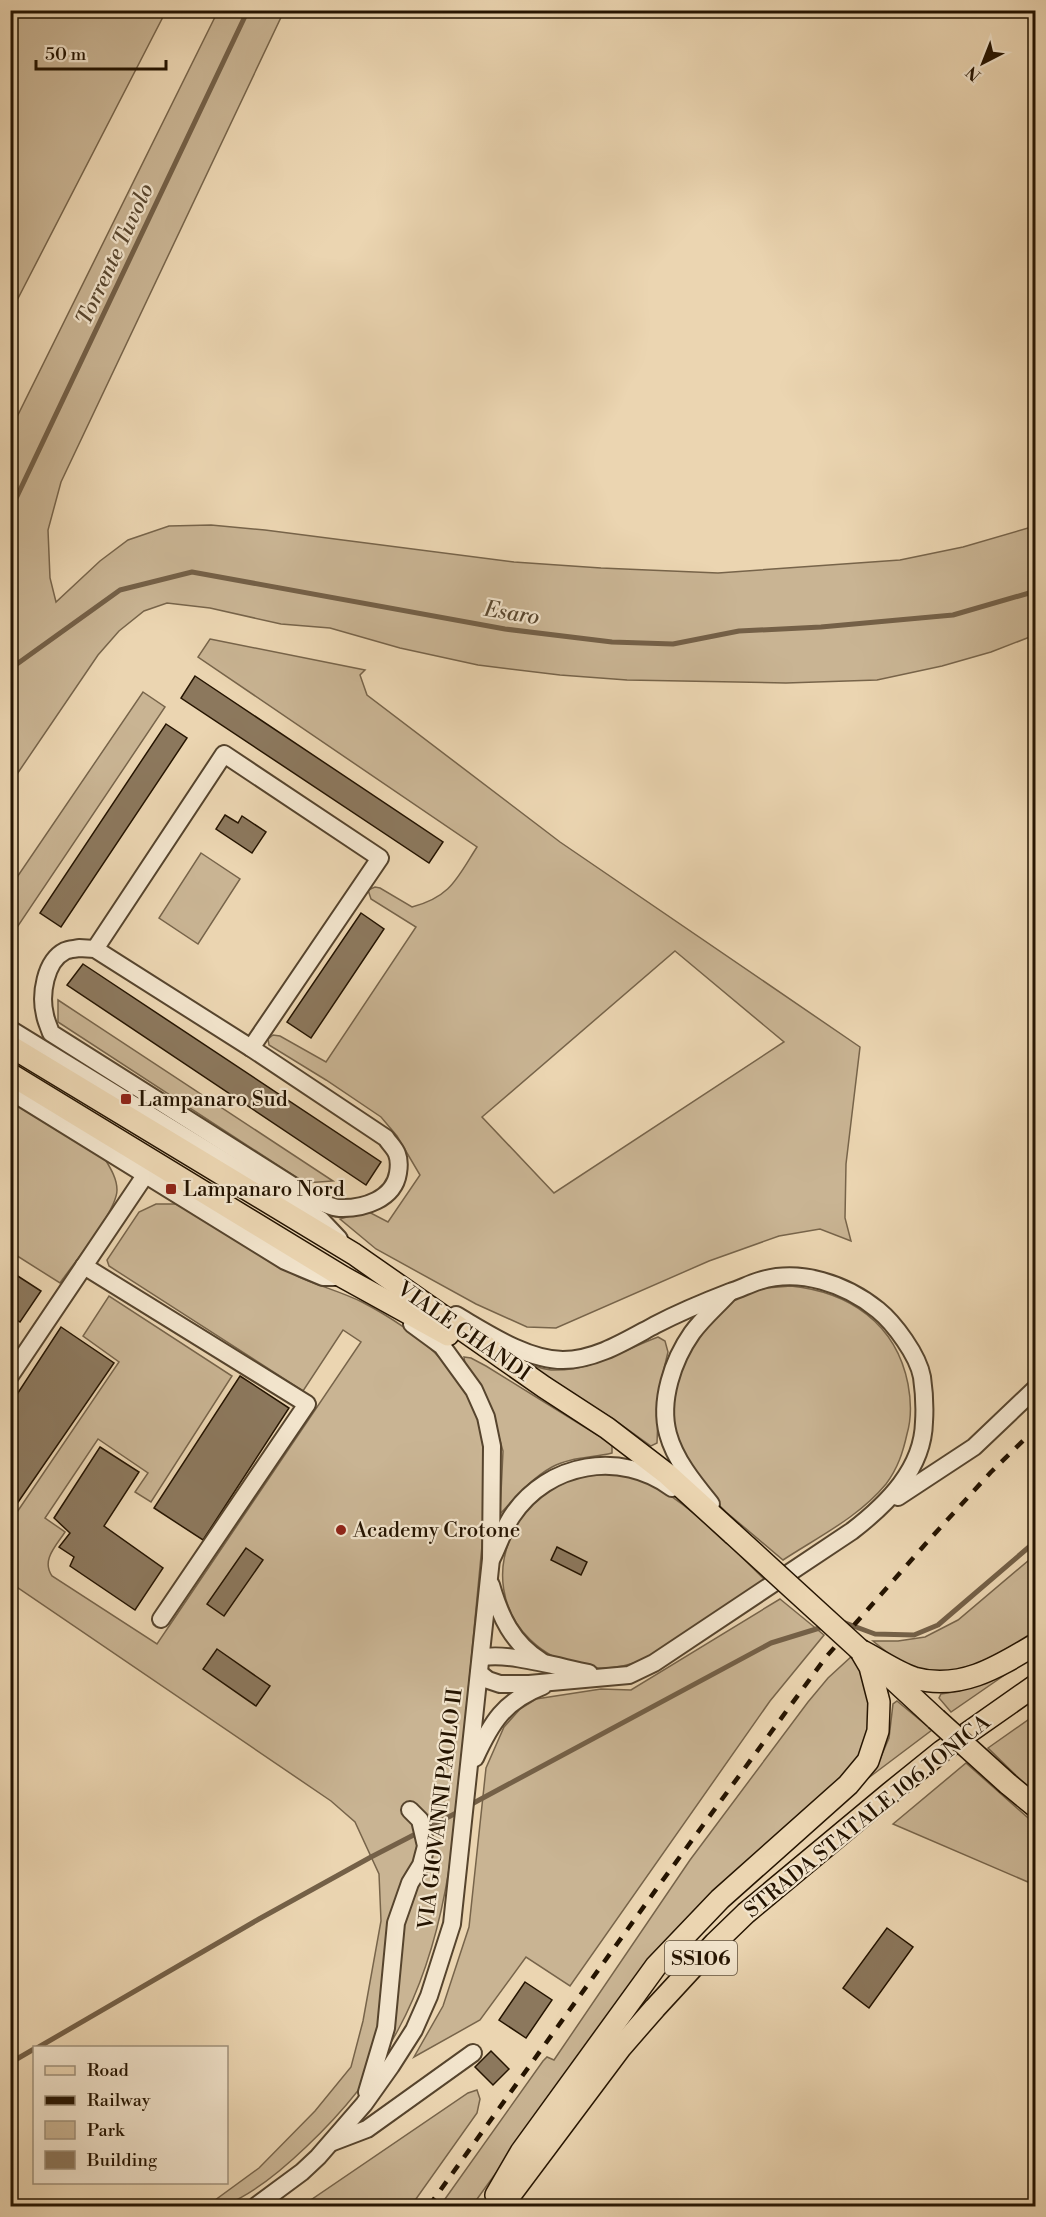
<svg xmlns="http://www.w3.org/2000/svg" width="1046" height="2217" font-family="'Libre Bodoni',serif">
	<style>
		.green { fill: #c9b493; stroke: #77644a; stroke-width: 1.5; fill-rule: evenodd }
		.lines { fill: none; stroke-linecap: round; stroke-linejoin: round }
		.stream { stroke: #746047; stroke-width: 5 }
		.building { fill: #8c785d; stroke: #251401; stroke-width: 1.5 }
		.minor-casing { stroke: #56442d; stroke-width: 20 }
		.major-casing { stroke: #251401; stroke-width: 24 }
		.minor { stroke: #f2e4cc; stroke-width: 16 }
		.major { stroke: #ebd5b1; stroke-width: 21 }
		.rail { stroke: #251401; stroke-width: 4.5; stroke-dasharray: 10 10; stroke-linecap: butt }
		.major-bridge-casing { stroke: #251401; stroke-width: 24; stroke-linecap: butt }
		.major-bridge { stroke: #ebd5b1; stroke-width: 21 }
		.poi-dot { fill: #8f2418; stroke: #f2e4cc; stroke-width: 2 }
		.labels { text-anchor: middle; stroke-width: 4.5; stroke-linejoin: round; paint-order: stroke }
		.shield { fill: #f2e4cc; stroke: #62523e; stroke-width: 1.5 }
		.shield-label { font-size: 20px; font-weight: bold; fill: #251401 }
		.poi-label { font-size: 21px; fill: #251401; stroke: #f2e4cc; text-anchor: start }
		.street-label { font-size: 21px; fill: #251401; stroke: #f2e4cc }
		.water-label { font-size: 22px; font-style: italic; fill: #59472f; stroke: #f2e4cc }
	</style>
	<rect width="100%" height="100%" fill="#ebd5b1"/>
	<filter id="stains"><feTurbulence type="fractalNoise" baseFrequency=".00333" numOctaves="4"/><feColorMatrix values="0 0 0 0 .2 0 0 0 0 .09 0 0 0 0 .02 0 0 0 .5 -.17"/></filter>
	<radialGradient id="worn" r=".72"><stop offset=".6" stop-color="#630" stop-opacity="0"/><stop offset="1" stop-color="#630" stop-opacity=".3"/></radialGradient>
	<g class="green">
		<polygon points="11,10 166,11 11,312 10,11"/>
		<polygon points="218,11 284,11 61,482 48,530 50,578 56,602 100,561 128,540 169,526 211,525 265,530 514,562 601,568 718,573 900,560 963,547 1035,526 1035,635 991,652 942,666 877,680 786,683 627,680 560,675 478,665 400,648 330,628 281,624 210,608 167,603 144,611 119,631 98,655 11,783 11,429"/>
		<path d="M210 639 365 670 360 675 367 695 560 842 860 1047 846 1164 845 1218 851 1241 820 1229 779 1236 709 1261 556 1328 527 1327 476 1304 376 1249 340 1219 367 1211 388 1222 420 1175 397 1136 381 1117 326 1080 269 1045 268 1039 273 1035 280 1036 326 1062 416 927 371 899 368 890 375 887 380 888 412 907C451 897 457 878 477 847L198 657ZM675 951 784 1042 554 1193 482 1117Z"/>
		<polygon points="143,692 165,707 18,926 11,920 11,886"/>
		<polygon points="201,853 240,879 198,944 159,918"/>
		<polygon points="58,1000 333,1181 305,1183 58,1022"/>
		<path d="M10 1101 105 1159C111 1169 117 1179 117 1190 117 1211 73 1264 60 1283L11 1252Z"/>
		<path d="M156 1204H176L194 1213C228 1234 263 1259 299 1277 319 1286 342 1292 362 1302 408 1326 455 1361 475 1410 488 1441 485 1481 485 1514 478 1588 471 1661 464 1735 455 1836 447 1940 398 2030 375 2073 341 2114 306 2147 283 2169 254 2194 225 2205 220 2208 213 2206 207 2206L259 2168 315 2111 351 2067 363 2021 381 1921 379 1874 355 1822 331 1801 11 1583 10 1517 13 1518 119 1362 83 1336 109 1296 232 1376 151 1502 135 1492 148 1473 98 1439 45 1518 65 1532C56 1546 41 1560 52 1576L157 1644 361 1342 343 1330 303 1391 109 1266 107 1260 139 1212Z"/>
		<path d="M791 1286C849 1292 896 1323 908 1384 911 1400 912 1417 907 1434 903 1452 898 1468 886 1484 859 1517 818 1537 783 1560L726 1512 705 1491 688 1468 671 1420 676 1369 718 1310 739 1296 766 1288Z"/>
		<path d="M658 1337 665 1341 668 1352 659 1389 657 1443 651 1446 612 1418 523 1363C532 1365 542 1369 551 1370 590 1372 623 1350 658 1337Z"/>
		<path d="M464 1357 471 1358 486 1366 612 1444V1453C593 1458 570 1457 552 1467 532 1478 516 1497 500 1514L503 1451 494 1419 465 1364Z"/>
		<path d="M598 1473C607 1473 617 1472 625 1474 673 1485 730 1546 765 1580L645 1659C558 1696 468 1614 516 1526 527 1506 545 1490 566 1481 576 1477 588 1475 598 1473Z"/>
		<path d="M1035 1555V1633C1003 1654 948 1685 908 1666 895 1660 884 1650 873 1641H898L925 1637 958 1620Z"/>
		<polygon points="780,1599 824,1635 770,1701 570,1986 526,1957 480,2020 414,2057 443,2006 469,1927 486,1768 504,1727 520,1709 536,1699 601,1689 631,1690"/>
		<polygon points="852,1656 862,1672 869,1690 870,1730 858,1759 591,2042 472,2206 440,2206 543,2061 547,2057 554,2060 690,1860 808,1702 828,1678"/>
		<path d="M1009 1672 951 1712 939 1698 941 1694C966 1691 986 1682 1009 1672Z"/>
		<polygon points="897,1701 932,1730 867,1779 880,1759 889,1738 893,1704"/>
		<polygon points="1035,1715 1035,1794 988,1748"/>
		<polygon points="966,1763 1035,1824 1035,1885 893,1824"/>
		<polygon points="477,2090 480,2099 477,2113 411,2206 302,2206 468,2093"/>
	</g>
	<g class="lines">
		<g class="stream">
			<polyline points="10,511 248,10"/>
			<polyline points="10,669 120,590 192,572 505,629 612,642 673,644 739,631 821,627 953,615 1036,591"/>
			<polyline points="840,1621 875,1634 914,1635 938,1625 1036,1541"/>
			<polyline points="468,1806 771,1643 826,1626"/>
			<polyline points="37,2048 259,1919 371,1857 460,1811"/>
			<polyline points="10,2063 34,2049"/>
		</g>
	</g>
	<g class="building">
		<polygon points="195,676 443,842 429,863 181,698"/>
		<polygon points="166,724 187,738 61,927 40,913"/>
		<polygon points="225,815 238,823 242,816 266,832 252,853 216,829"/>
		<polygon points="361,913 384,929 311,1038 287,1022"/>
		<polygon points="83,964 381,1162 366,1185 67,985"/>
		<polygon points="10,1271 41,1291 20,1322 10,1315"/>
		<polygon points="61,1327 114,1363 12,1511 10,1510 10,1405"/>
		<polygon points="240,1376 289,1408 203,1540 154,1508"/>
		<polygon points="100,1447 139,1472 104,1526 163,1568 135,1610 70,1566 74,1557 59,1547 70,1533 54,1518"/>
		<polygon points="557,1547 587,1562 581,1575 551,1560"/>
		<polygon points="246,1548 263,1560 224,1616 207,1604"/>
		<polygon points="217,1649 270,1686 256,1706 203,1669"/>
		<polygon points="887,1928 913,1947 869,2008 843,1988"/>
		<polygon points="525,1982 552,2000 526,2038 499,2020"/>
		<polygon points="491,2051 509,2069 493,2085 475,2067"/>
	</g>
	<g class="lines">
		<defs>
			<g id="minor">
				<path d="M79 948 95 949 251 1048 386 1138C389 1143 395 1148 397 1154 399 1159 399 1167 398 1173 394 1199 364 1209 339 1208 332 1208 324 1203 317 1201L51 1033C49 1027 46 1021 45 1015 40 995 45 961 65 951 69 949 75 949 79 948Z"/>
				<polyline points="95,949 224,754 380,858 251,1048"/>
				<polyline points="10,1029 321,1220 339,1239"/>
				<polyline points="10,1091 285,1261 323,1277 341,1277"/>
				<polyline points="84,1266 307,1404 161,1619"/>
				<path d="M456 1315C487 1333 527 1360 563 1360 596 1360 627 1340 655 1325 680 1312 704 1302 730 1292 740 1289 749 1284 759 1281 800 1268 846 1284 878 1310 894 1323 918 1355 922 1377 924 1391 925 1407 924 1422 923 1469 887 1504 852 1531L654 1663 629 1675 529 1684H500L488 1680 479 1673"/>
				<polyline points="10,1376 146,1174"/>
				<polyline points="898,1497 974,1447 1036,1388"/>
				<path d="M711 1504C694 1483 675 1460 668 1434 659 1401 673 1360 692 1333 702 1319 717 1306 729 1293"/>
				<path d="M492 1558C499 1544 504 1528 512 1516 548 1462 621 1450 672 1488"/>
				<path d="M491 1585C500 1616 512 1643 541 1661"/>
				<path d="M481 1658C504 1651 562 1668 589 1673"/>
				<path d="M475 1758C491 1723 504 1701 543 1686"/>
				<polyline points="367,2092 386,2028 396,1923 410,1883 421,1865 426,1846 420,1820 410,1810"/>
				<polyline points="333,2142 367,2129 473,2053"/>
				<polyline points="256,2206 302,2172 318,2157 364,2104 391,2066 414,2030 429,1996 452,1924 491,1559 492,1446 486,1417 474,1390 442,1346 412,1324"/>
			</g>
			<g id="major">
				<polyline points="10,1046 354,1254 544,1387 607,1428 667,1474 733,1534"/>
				<polyline points="10,1074 343,1277 448,1335"/>
				<path d="M860 1650C878 1659 896 1672 914 1678 960 1691 998 1667 1036 1644"/>
				<polyline points="883,1670 936,1719"/>
				<polyline points="1008,1784 1036,1807"/>
				<polyline points="496,2195 521,2152 656,1966 720,1899 848,1785 868,1761 878,1731 879,1702 870,1667 860,1650"/>
				<polyline points="502,2206 621,2047 655,2008 715,1943 746,1913 890,1793 942,1751 1036,1685"/>
			</g>
		</defs>
		<use href="#minor" class="minor-casing"/>
		<use href="#major" class="major-casing"/>
		<use href="#minor" class="minor"/>
		<use href="#major" class="major"/>
		<polyline class="rail" points="429,2206 660,1884 826,1657 929,1540 991,1472 1036,1428"/>
		<defs>
			<g id="major-bridge">
				<polyline points="733,1534 860,1650"/>
				<polyline points="936,1719 1008,1784"/>
			</g>
		</defs>
		<use href="#major-bridge" class="major-bridge-casing"/>
		<use href="#major-bridge" class="major-bridge"/>
	</g>
	<g class="poi-dot">
		<rect x="120" y="1093" width="12" height="12" rx="3"/>
		<rect x="165" y="1183" width="12" height="12" rx="3"/>
		<circle cx="341" cy="1530" r="6"/>
	</g>
	<g class="labels">
		<rect class="shield" x="665" y="1941" width="72" height="34" rx="4.5"/>
		<g class="shield-label">
			<text x="701" y="1965">SS106</text>
		</g>
		<g class="poi-label">
			<text x="138" y="1106">Lampanaro Sud</text>
			<text x="183" y="1196">Lampanaro Nord</text>
			<text x="353" y="1537">Academy Crotone</text>
		</g>
		<g class="street-label">
			<text transform="translate(464 1331) rotate(35)" y="7">VIALE GHANDI</text>
			<text transform="translate(440 1809) rotate(-83)" y="7">VIA GIOVANNI PAOLO II</text>
			<text transform="translate(867 1816) rotate(-39)" y="7">STRADA STATALE 106 JONICA</text>
		</g>
		<g class="water-label">
			<text transform="translate(114 254) rotate(-65)" y="8">Torrente Tuvolo</text>
			<text transform="translate(512 612) rotate(9)" y="8">Esaro</text>
		</g>
	</g>
	<rect width="1046" height="2217" fill="none" stroke="#ebd5b1" stroke-width="36"/>
	<rect x="12" y="12" width="1022" height="2193" fill="none" stroke="#251401" stroke-width="3"/>
	<rect x="18" y="18" width="1010" height="2181" fill="none" stroke="#251401" stroke-width="1.5"/>
	<rect x="33" y="2046" width="195" height="138" fill="#f2e4cc" stroke="#a0917b" stroke-width="1.5"/>
	<rect x="45" y="2066" width="30" height="9" fill="#ebd5b1" stroke="#a0917b" stroke-width="1.5"/>
	<text x="87" y="2076" font-size="18" fill="#251401">Road</text>
	<rect x="45" y="2096" width="30" height="9" fill="#251401" stroke="#a0917b" stroke-width="1.5"/>
	<text x="87" y="2106" font-size="18" fill="#251401">Railway</text>
	<rect x="45" y="2121" width="30" height="18" fill="#c9b493" stroke="#a0917b" stroke-width="1.5"/>
	<text x="87" y="2136" font-size="18" fill="#251401">Park</text>
	<rect x="45" y="2151" width="30" height="18" fill="#8c785d" stroke="#a0917b" stroke-width="1.5"/>
	<text x="87" y="2166" font-size="18" fill="#251401">Building</text>
	<g transform="translate(983 63) rotate(222)" stroke="#f2e4cc" stroke-width="4.5" paint-order="stroke">
	<path d="M0-4.5L10 22L0 15L-10 22Z" fill="#251401"/>
	<text y="-9" font-size="16" font-weight="bold" text-anchor="middle" fill="#251401">N</text>
	</g>
	<path d="M36 60v9h130v-9" fill="none" stroke="#251401" stroke-width="3"/>
	<text x="45" y="60" font-size="18" fill="#251401" stroke="#f2e4cc" stroke-width="4.5" paint-order="stroke">50 m</text>
	<rect width="100%" height="100%" filter="url(#stains)"/>
	<rect width="100%" height="100%" fill="url(#worn)"/>
</svg>
